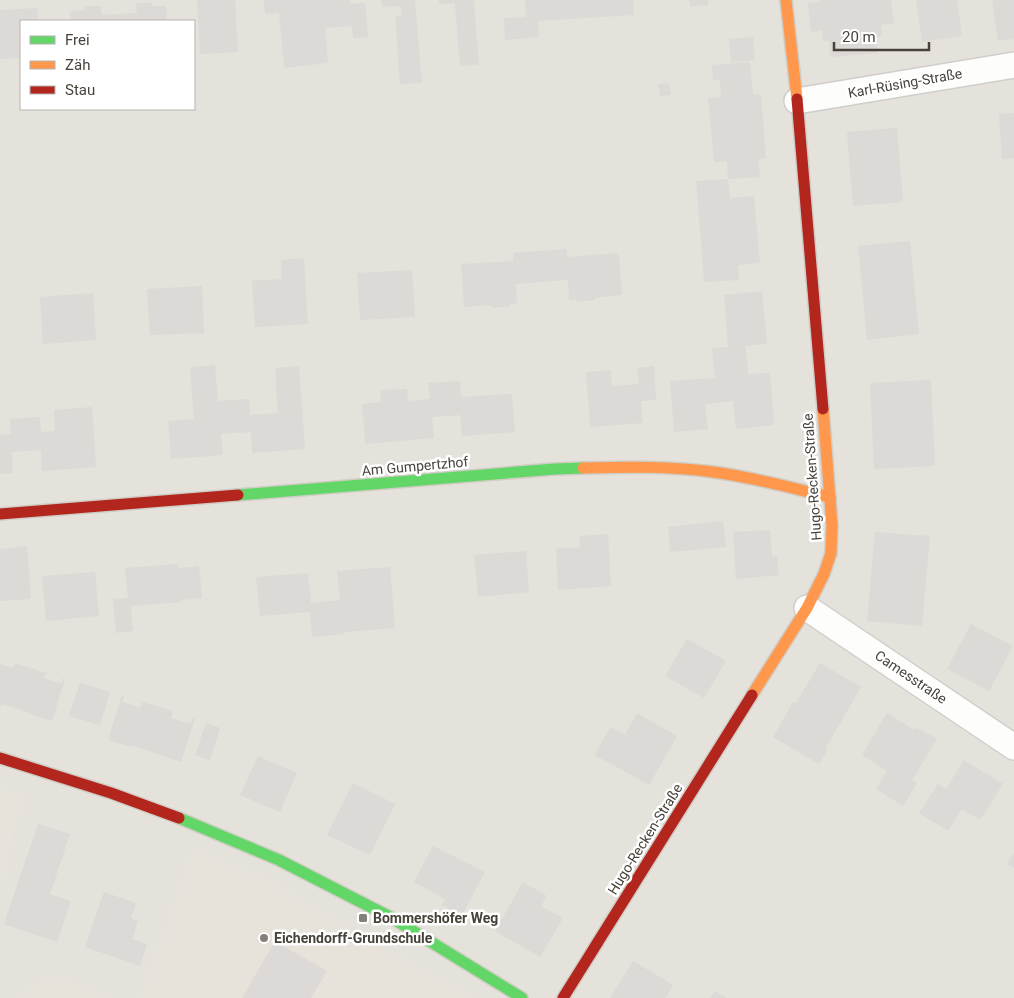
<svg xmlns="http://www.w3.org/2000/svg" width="1014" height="998" font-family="Roboto,sans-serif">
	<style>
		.residential { fill: #e5e2dc; fill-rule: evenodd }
		.education { fill: #e8e3da }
		.building { fill: #dcd9d6 }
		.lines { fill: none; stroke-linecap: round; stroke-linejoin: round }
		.street-casing { stroke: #d0cecb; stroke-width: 28 }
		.fast-casing { stroke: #d0cdc5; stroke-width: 14 }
		.slow-casing { stroke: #d0cdc5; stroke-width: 14 }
		.jam-casing { stroke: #d0cdc5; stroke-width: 14 }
		.street { stroke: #fdfdfc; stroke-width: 25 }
		.fast { stroke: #63d668; stroke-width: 11 }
		.slow { stroke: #ff974d; stroke-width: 11 }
		.jam { stroke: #b3261e; stroke-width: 11 }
		.poi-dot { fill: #847f79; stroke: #fff; stroke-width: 2 }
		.labels { text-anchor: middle; stroke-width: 5; stroke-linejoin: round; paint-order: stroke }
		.street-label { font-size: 14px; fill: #48423a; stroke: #fff }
		.poi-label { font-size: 14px; font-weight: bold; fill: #48423a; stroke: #fff; text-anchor: start }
	</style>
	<rect width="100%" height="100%" fill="#f2f0ee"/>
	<path class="residential" d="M0 0H1014V998H0ZM21 21H194V109H21Z"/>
	<g class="education">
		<polygon points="0,791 23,795 0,876"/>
		<polygon points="195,852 259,878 469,998 142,998"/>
		<polygon points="48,976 113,998 21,998"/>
	</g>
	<g class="building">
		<polygon points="197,0 235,0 238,52 200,54"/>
		<polygon points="264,0 350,0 350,4 365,3 368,37 353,38 352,26 325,28 328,63 284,68 279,13 265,14"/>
		<polygon points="381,0 415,0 422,83 400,84 395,16 402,15 401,6 382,7"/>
		<polygon points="439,0 474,0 479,65 460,66 455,3 439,4"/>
		<polygon points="525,0 633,0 634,15 538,21 539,37 505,40 504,18 526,17"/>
		<polygon points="689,0 708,0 708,5 690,6"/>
		<polygon points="819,0 891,0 894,23 881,25 882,36 876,37 877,53 830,57 829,41 823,41 822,30 811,32 808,3 819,2"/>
		<polygon points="916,0 957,0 962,36 922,42"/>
		<polygon points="992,0 1014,0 1014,39 998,41"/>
		<polygon points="136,3 152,3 152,6 166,6 167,21 71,21 70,11 85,10 85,6 101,6 101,15 137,13"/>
		<polygon points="37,8 38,21 21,21 21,58 0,59 0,10"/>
		<polygon points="753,37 755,60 731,62 729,39"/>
		<polygon points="750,62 753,94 761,94 766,158 758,159 760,177 728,179 727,161 714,162 708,98 721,97 720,80 713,80 712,65"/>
		<polygon points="669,83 671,95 660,96 658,85"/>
		<polygon points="1014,113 1014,158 1002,159 999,114"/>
		<polygon points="897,128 903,202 853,206 847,132"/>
		<polygon points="728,179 730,198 754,196 760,263 738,265 739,280 704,282 696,181"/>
		<polygon points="910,241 919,334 867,340 858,246"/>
		<polygon points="567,249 567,257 619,253 622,295 594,298 595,300 577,302 576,299 569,300 568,280 516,284 517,303 510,304 510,306 492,308 491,305 464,307 461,264 513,261 513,253"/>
		<polygon points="304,258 308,324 255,327 252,281 282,279 281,260"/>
		<polygon points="412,270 415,317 360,320 357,273"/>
		<polygon points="202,286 204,333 150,335 147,289"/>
		<polygon points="762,291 767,344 745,346 747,360 748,374 770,373 774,425 736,429 733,401 705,404 708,429 674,432 670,381 715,378 712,348 728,347 724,295"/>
		<polygon points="93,293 96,340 43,344 40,297"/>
		<polygon points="215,365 218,401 249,399 250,415 278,413 275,368 299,366 305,449 252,453 251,432 237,433 221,434 223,455 171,459 168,421 194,419 190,367"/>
		<polygon points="654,366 656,400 641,401 643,423 590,427 586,372 611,370 612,386 639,384 637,368"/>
		<polygon points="931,380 935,466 874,469 870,383"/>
		<polygon points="460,381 461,397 512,394 515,432 462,436 460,415 447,416 432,417 434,438 365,444 362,404 381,402 380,390 407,389 408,401 430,399 428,383"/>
		<polygon points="92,407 96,467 42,471 41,450 27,451 12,452 13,473 0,474 0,435 11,434 10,419 40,417 41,432 55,431 54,410"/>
		<polygon points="723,521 726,547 670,552 668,527"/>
		<polygon points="770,530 772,557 777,556 779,575 736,579 733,532"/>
		<polygon points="875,532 930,536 922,626 867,621"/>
		<polygon points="608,534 611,586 558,590 556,549 580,547 579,536"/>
		<polygon points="27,546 31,599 0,601 0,549"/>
		<polygon points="526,551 529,592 478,597 474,555"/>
		<polygon points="178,564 178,568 199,566 202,598 181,600 181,602 131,606 133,631 116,633 113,599 128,598 125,568"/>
		<polygon points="390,567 395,628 343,632 344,634 312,637 310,612 260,616 256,577 308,573 311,603 340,600 337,571"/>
		<polygon points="95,572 99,616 46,621 42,576"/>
		<polygon points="971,624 1013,646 989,691 947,669"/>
		<polygon points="687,639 726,661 704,698 665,676"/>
		<polygon points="15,663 46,673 44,678 62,684 63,678 65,679 52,721 30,714 30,713 2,704 2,706 0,705 0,664 13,668"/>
		<polygon points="820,663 861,687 825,749 827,750 819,764 773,737 793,702 796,703"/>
		<polygon points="80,683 110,692 100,725 69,716"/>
		<polygon points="122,695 124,696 123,702 140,708 142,702 173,711 171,718 191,724 193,717 195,718 181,762 132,745 131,747 108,740"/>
		<polygon points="637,713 677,736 649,785 595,755 610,727 625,735"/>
		<polygon points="887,713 914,730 916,727 937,739 912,780 917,783 903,806 876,789 887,771 862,755"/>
		<polygon points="206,723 220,728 210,760 195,755"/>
		<polygon points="258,756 297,773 280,812 240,795"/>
		<polygon points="964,760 1003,784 980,820 962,809 948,831 919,813 938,784 946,789"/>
		<polygon points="353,783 395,804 370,855 327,835"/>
		<polygon points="38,824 70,834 50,894 71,901 57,942 4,924"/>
		<polygon points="433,846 485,872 462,915 442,905 445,899 414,882"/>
		<polygon points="1014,853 1014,868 1007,864"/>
		<polygon points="523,882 547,896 541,906 563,918 540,957 495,931"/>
		<polygon points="104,892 136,903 131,918 138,921 132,939 147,944 140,966 85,947"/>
		<polygon points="275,941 327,971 311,998 242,998"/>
		<polygon points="633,961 673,985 665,998 610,998"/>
		<polygon points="715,991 727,998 710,998"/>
	</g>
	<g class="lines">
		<defs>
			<g id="street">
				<polyline points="797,101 1014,65"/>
				<polyline points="807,608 1014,747"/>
			</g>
			<g id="fast">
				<polyline points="238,495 555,469 583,468"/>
				<polyline points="179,818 279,860 392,918 522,998"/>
			</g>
			<g id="slow">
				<polyline points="786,0 797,99"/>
				<path d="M583 468C626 467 670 466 713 472 753 477 791 488 830 497"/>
				<polyline points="752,695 807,608 824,574 831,553 832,525 823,409"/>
			</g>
			<g id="jam">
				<polyline points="797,99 823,409"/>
				<polyline points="0,514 238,495"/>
				<polyline points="0,758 111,793 179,818"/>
				<polyline points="563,998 752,695"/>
			</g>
		</defs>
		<use href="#street" class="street-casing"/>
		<use href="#fast" class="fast-casing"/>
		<use href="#slow" class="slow-casing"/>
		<use href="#jam" class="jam-casing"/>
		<use href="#street" class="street"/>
		<use href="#fast" class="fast"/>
		<use href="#slow" class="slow"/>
		<use href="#jam" class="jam"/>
	</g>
	<g class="poi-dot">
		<rect x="358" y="913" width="10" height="10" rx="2.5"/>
		<circle cx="264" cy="938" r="5"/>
	</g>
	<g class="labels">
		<g class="street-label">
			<text transform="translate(905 83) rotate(-10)" y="5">Karl-Rüsing-Straße</text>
			<text transform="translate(415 466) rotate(-5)" y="5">Am Gumpertzhof</text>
			<text transform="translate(812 477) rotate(-94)" y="5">Hugo-Recken-Straße</text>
			<text transform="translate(911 677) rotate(34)" y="5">Camesstraße</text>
			<text transform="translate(645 839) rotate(-58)" y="5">Hugo-Recken-Straße</text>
		</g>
		<g class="poi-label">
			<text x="373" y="923">Bommershöfer Weg</text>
			<text x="274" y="943">Eichendorff-Grundschule</text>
		</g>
	</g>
	<rect x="20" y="20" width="175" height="90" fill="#ffffff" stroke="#b6b3b0"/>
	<rect x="30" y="36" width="25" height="8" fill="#63d668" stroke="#b6b3b0"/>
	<text x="65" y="45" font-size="15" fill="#48423a">Frei</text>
	<rect x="30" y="61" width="25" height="8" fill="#ff974d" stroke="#b6b3b0"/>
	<text x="65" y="70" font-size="15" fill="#48423a">Zäh</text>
	<rect x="30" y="86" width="25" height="8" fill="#b3261e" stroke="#b6b3b0"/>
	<text x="65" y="95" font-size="15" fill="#48423a">Stau</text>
	<path d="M834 42v8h95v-8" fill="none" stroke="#48423a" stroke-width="2.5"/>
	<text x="842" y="42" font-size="15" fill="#48423a" stroke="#ffffff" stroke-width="4" paint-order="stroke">20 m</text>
</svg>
